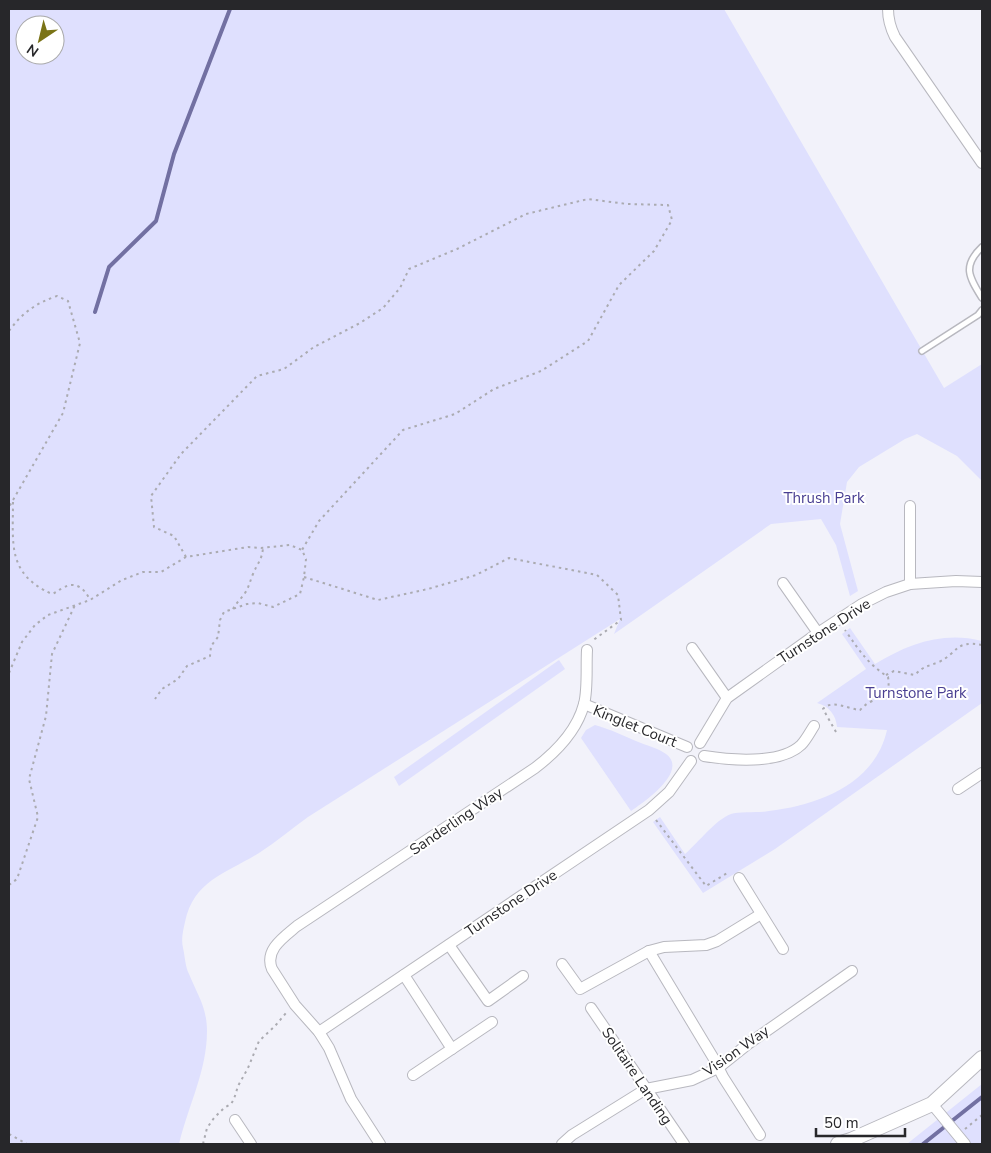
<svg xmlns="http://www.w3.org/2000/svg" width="991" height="1153" font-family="'Nunito Sans',sans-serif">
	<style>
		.green { fill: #dfe0fe; fill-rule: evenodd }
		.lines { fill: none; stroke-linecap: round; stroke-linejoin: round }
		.stream { stroke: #7270a2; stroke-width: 4 }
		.lane-casing { stroke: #b8b8bf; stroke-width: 8 }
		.street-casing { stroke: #b8b8bf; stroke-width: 12 }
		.secondary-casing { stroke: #b8b8bf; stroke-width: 16 }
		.path { stroke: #ababb1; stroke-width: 2; stroke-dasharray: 2.5 4; stroke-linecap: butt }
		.lane { stroke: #fff; stroke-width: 5 }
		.street { stroke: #fff; stroke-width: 10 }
		.secondary { stroke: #fff; stroke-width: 14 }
		.labels { text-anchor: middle; stroke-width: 4; stroke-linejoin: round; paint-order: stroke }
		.park-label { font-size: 15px; fill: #493f92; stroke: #fff }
		.street-label { font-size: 15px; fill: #27272a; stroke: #fff }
	</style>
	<rect width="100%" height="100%" fill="#f2f2fa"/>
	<g class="green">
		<path d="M9 9H724L944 388 982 364V481L957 456 917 434 905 439 859 467 847 482 840 524 858 591 850 596 836 545 821 519 771 524 614 634 620 619 308 817C291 829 276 842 259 853 227 873 194 880 185 922 183 931 181 939 183 948 185 956 185 966 189 974 197 994 207 1007 207 1031 207 1071 188 1106 179 1144H9ZM25 25H55V55H25Z"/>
		<path d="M850 628 875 664C908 644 943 631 982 641V703L775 849 703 893 653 822 660 817 685 854C699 842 715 820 731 814 739 811 760 813 769 811 819 805 875 784 887 730L837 727C836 715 829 706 817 703L866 669 842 634Z"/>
		<polygon points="559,660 565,669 399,786 394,777"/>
		<path d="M595 725C610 729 626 737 641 743 649 746 659 749 666 754 689 771 644 802 631 811L581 738 586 730Z"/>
		<polygon points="982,1084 982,1144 907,1144"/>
	</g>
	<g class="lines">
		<g class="stream">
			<polyline points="95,312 109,267 156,221 174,154 230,9"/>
			<polyline points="923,1144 982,1097"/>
		</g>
		<defs>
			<g id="lane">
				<path d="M982 247C962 266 969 277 982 298"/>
				<polyline points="922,351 978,315 982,310"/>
			</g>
			<g id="street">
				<path d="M888 9C888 20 890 27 895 37L982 163"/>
				<polyline points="910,506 910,584"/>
				<polyline points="783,583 818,633"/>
				<polyline points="692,648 727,698"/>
				<polyline points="584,704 687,747"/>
				<polyline points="700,743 727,698 818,633 862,604 886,592 910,584 956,581 982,582"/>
				<path d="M704 756C729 760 780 765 801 745 806 740 810 732 814 726"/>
				<polyline points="958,789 982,773"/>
				<polyline points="739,878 783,949"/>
				<polyline points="449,945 488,1001 523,976"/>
				<polyline points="649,951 714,1059 723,1077 760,1135"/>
				<polyline points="562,964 580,989 649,951 664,947 706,945 717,941 761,914"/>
				<polyline points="404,975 452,1049"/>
				<polyline points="591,1008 684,1144"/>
				<polyline points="319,1032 649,810 669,792 691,761"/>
				<polyline points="413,1075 492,1022"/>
				<polyline points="932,1104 965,1144"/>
				<polyline points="235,1120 251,1144"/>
				<path d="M380 1144 351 1099 329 1048 319 1032 295 1005 272 969C264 950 284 937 297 926L535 768C556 752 577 731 584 704 588 689 586 667 587 650"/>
				<polyline points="562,1144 572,1135 646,1089 692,1080 718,1068 748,1044 852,971"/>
			</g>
			<polyline id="secondary" points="838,1144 851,1140 932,1104 982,1058"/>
		</defs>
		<use href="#lane" class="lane-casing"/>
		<use href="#street" class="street-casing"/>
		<use href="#secondary" class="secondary-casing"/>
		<g class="path">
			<path d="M9 331C22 313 36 303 57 296L68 301 80 343 63 413 9 507"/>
			<path d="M13 502C13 544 7 574 52 594 57 592 58 590 63 588 75 580 85 589 90 600"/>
			<polyline points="186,557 174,536 154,527 151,496 181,454 257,376 284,369 314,347 360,323 383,308 400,288 409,269 457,249 526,214 588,199 627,204 668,205 672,220 654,251 619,285 588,341 541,371 494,389 455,414 403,430 319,521 302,550"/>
			<polyline points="304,577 378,600 428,589 476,575 509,558 597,575 618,595 621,620 592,641"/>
			<path d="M233 609C236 603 241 599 245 593 249 587 250 581 253 574 257 564 262 560 263 548"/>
			<polyline points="9,673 22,642 35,625 48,615 90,600 122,580 143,572 161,572 186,557 248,547 261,548 290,545 302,550 306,559 304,577 300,594 273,607 258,603 247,604 224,612 220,620 218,637 211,646 210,656 187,666 178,679 162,689 155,699"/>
			<path d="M886 675 894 671 915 675C923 666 929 666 939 662 959 652 955 640 982 645"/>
			<path d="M836 732 823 709C832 699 848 709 860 710 863 707 866 704 870 702 883 695 891 694 888 677 867 663 859 650 845 630"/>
			<polyline points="656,820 706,886 729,872"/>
			<polyline points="9,885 17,879 38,817 29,779 46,716 52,654 75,605"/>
			<polyline points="965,1129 982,1115"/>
			<polyline points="9,1134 27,1144"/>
			<polyline points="203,1144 207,1128 214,1118 224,1108 231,1104 234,1099 238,1086 248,1068 259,1041 275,1026 286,1013"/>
		</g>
		<use href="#lane" class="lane"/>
		<use href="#street" class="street"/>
		<use href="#secondary" class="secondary"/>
	</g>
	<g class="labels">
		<g class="park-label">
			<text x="824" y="503">Thrush Park</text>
			<text x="916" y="698">Turnstone Park</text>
		</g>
		<g class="street-label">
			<text transform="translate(824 631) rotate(-33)" y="5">Turnstone Drive</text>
			<text transform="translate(635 726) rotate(22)" y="5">Kinglet Court</text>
			<text transform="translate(456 821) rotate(-34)" y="5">Sanderling Way</text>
			<text transform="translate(511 903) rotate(-34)" y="5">Turnstone Drive</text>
			<text transform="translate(736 1051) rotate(-35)" y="5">Vision Way</text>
			<text transform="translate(637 1076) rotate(56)" y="5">Solitaire Landing</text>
		</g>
	</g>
	<rect width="991" height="1153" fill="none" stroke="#27272a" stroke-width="20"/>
	<g transform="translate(40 40) rotate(215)"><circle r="24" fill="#ffffff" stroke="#a9a9aa"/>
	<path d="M0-4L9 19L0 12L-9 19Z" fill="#7a7316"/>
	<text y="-8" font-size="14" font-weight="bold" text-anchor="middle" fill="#27272a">N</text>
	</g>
	<path d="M816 1128v8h89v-8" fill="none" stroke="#27272a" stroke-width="2.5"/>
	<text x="824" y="1128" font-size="15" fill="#27272a" stroke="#ffffff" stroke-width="4" paint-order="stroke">50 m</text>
</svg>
